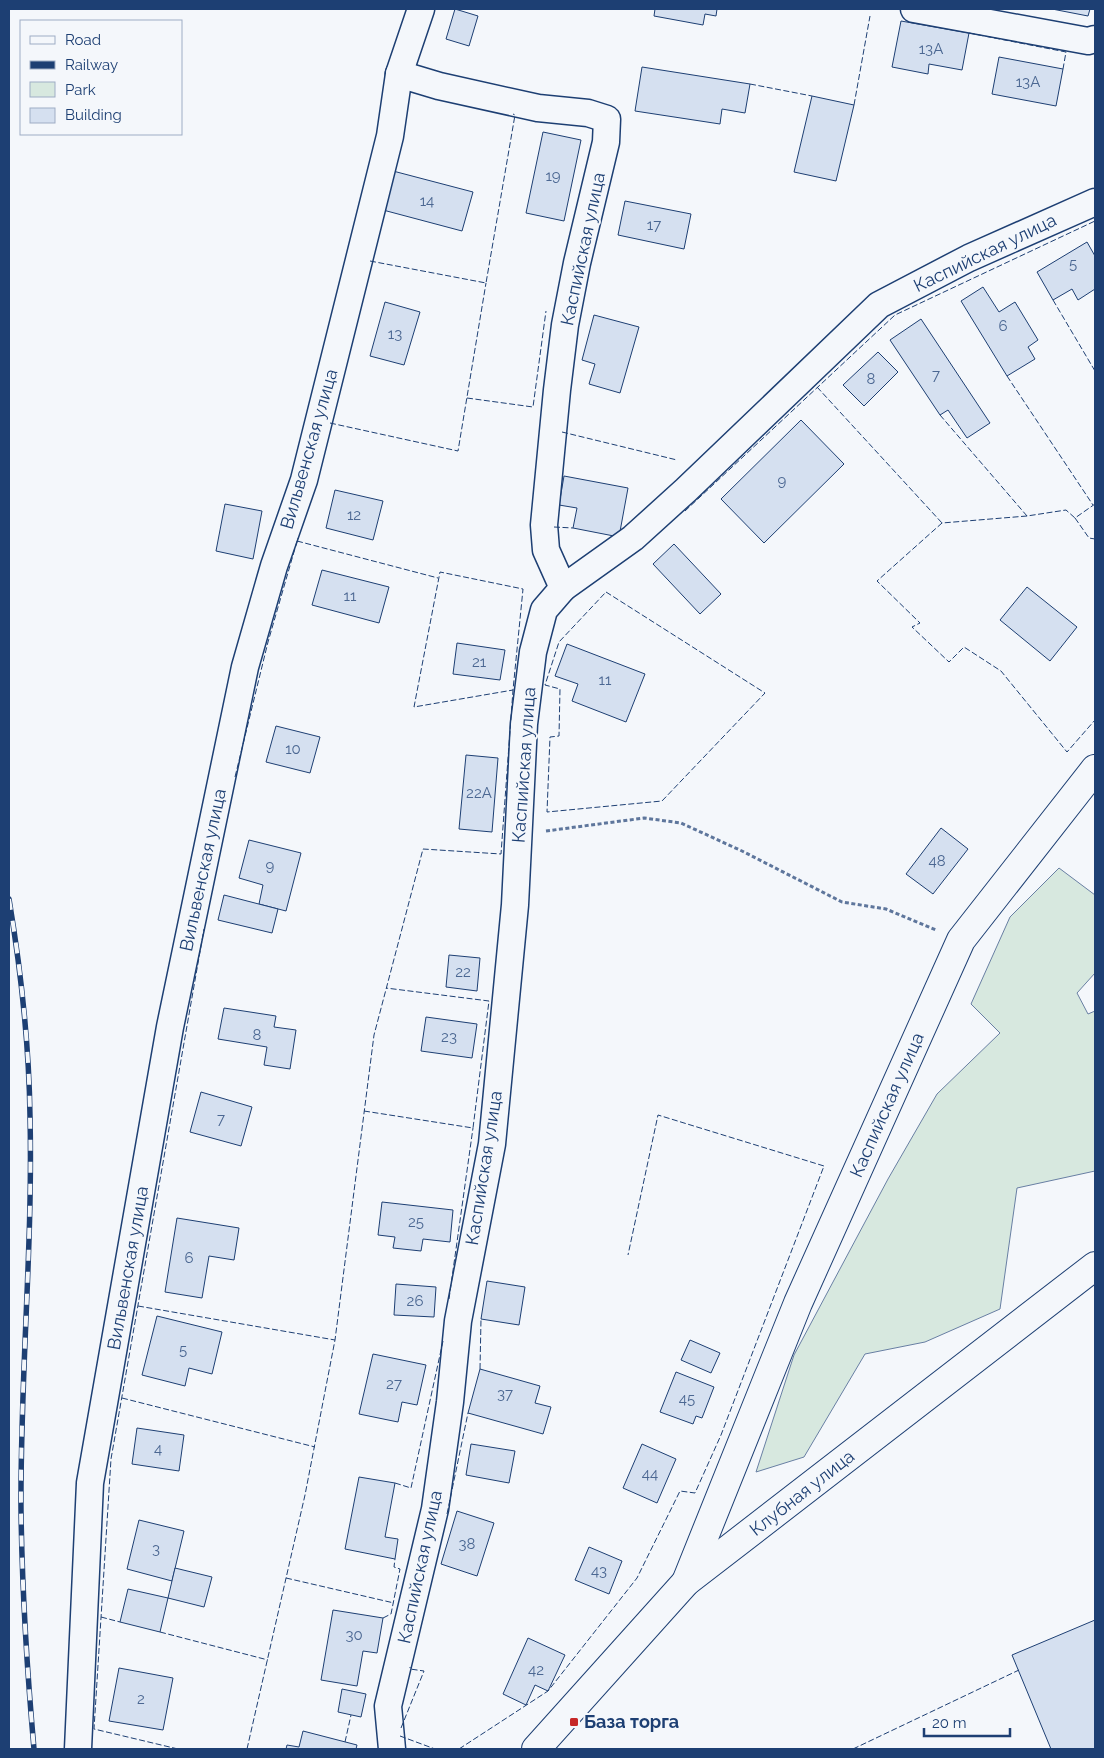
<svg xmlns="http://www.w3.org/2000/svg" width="1104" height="1758" font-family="Raleway,sans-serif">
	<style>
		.green { fill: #d7e8df; stroke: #687fa3 }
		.building { fill: #d5e0f0; stroke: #1d3f73 }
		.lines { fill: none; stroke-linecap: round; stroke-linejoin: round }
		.street-casing { stroke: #1d3f73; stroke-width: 29 }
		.secondary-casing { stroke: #1d3f73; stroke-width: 30 }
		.primary-casing { stroke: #1d3f73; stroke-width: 30 }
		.path { stroke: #5e769c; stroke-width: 3; stroke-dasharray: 4 2.5; stroke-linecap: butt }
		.street { stroke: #f4f7fb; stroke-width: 26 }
		.secondary { stroke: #f4f7fb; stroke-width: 28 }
		.primary { stroke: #f4f7fb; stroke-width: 28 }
		.rail-casing { stroke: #1d3f73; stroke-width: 5.5 }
		.rail { stroke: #f4f7fb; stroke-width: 4; stroke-dasharray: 11; stroke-linecap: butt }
		.fence { stroke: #1d3f73; stroke-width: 1; stroke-dasharray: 6 2.5; stroke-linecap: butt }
		.poi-dot { fill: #c62828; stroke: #f4f7fb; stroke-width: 2 }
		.labels { text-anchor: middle; stroke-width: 4; stroke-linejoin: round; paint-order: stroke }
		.number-label { font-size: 15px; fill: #4b6792 }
		.street-label { font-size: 18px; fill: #1d3f73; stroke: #f4f7fb }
		.poi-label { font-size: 18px; font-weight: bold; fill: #1d3f73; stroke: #f4f7fb; text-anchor: start }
	</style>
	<rect width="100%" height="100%" fill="#f4f7fb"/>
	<polygon class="green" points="1059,868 1095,895 1095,973 1077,993 1088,1014 1095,1011 1095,1171 1017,1188 1000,1309 925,1342 865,1354 804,1457 756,1472 794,1355 888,1179 937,1094 1000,1033 971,1004 1010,917"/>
	<g class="building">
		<polygon points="455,9 478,16 469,46 446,39"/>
		<polygon points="655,9 717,9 716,16 705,14 703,25 654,16"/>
		<polygon points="1052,9 1090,9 1088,16"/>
		<polygon points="901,21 969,33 962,70 929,64 928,74 892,67"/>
		<polygon points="999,57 1063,69 1056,106 992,94"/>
		<polygon points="642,67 750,84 745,113 722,109 720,124 635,111"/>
		<polygon points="812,96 854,105 836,181 794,172"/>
		<polygon points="543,132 581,140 564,221 526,213"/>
		<polygon points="393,171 473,192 462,231 383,210"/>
		<polygon points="625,201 691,214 684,249 618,235"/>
		<polygon points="1087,242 1095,256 1095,289 1078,300 1072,289 1053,300 1037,272"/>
		<polygon points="983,287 999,312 1015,302 1038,340 1028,347 1035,359 1007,376 961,301"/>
		<polygon points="385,302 420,312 404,365 370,356"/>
		<polygon points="594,315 639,327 620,393 589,384 595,364 582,360"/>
		<polygon points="921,319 990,423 967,438 948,410 940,415 890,340"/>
		<polygon points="878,352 898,372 864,406 843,385"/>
		<polygon points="801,420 844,464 764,543 721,499"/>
		<polygon points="564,476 628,488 619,537 573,528 577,508 559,505"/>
		<polygon points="335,490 383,501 373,540 326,528"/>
		<polygon points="225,504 262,511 253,559 216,551"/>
		<polygon points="674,544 721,594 700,614 653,564"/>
		<polygon points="322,570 389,587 379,623 312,605"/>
		<polygon points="1027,587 1077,627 1050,661 1000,620"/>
		<polygon points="457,643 505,650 500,680 453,674"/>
		<polygon points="567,644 645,674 626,722 572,701 578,684 555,676"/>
		<polygon points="276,726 320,737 310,773 266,762"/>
		<polygon points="466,755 498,758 492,832 459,829"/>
		<polygon points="941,828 968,849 933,894 906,874"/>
		<polygon points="249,840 301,853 286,911 259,904 263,885 239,878"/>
		<polygon points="224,895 278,909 272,933 218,920"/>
		<polygon points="449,955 480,958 477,991 446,987"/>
		<polygon points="224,1008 276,1016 274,1027 296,1030 290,1069 264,1065 267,1047 218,1039"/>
		<polygon points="426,1017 477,1024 472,1058 421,1051"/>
		<polygon points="201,1092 252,1107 241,1146 190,1132"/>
		<polygon points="382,1202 453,1210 450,1242 423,1239 421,1251 393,1248 395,1237 378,1235"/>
		<polygon points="177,1218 239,1228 234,1260 209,1256 202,1298 165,1292"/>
		<polygon points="487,1281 525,1287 519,1325 481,1319"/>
		<polygon points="396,1284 436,1287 434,1317 394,1315"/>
		<polygon points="157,1316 222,1332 212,1374 189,1368 185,1386 142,1375"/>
		<polygon points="690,1340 720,1353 711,1373 681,1360"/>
		<polygon points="373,1354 426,1365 417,1405 402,1402 398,1422 359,1414"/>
		<polygon points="480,1369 540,1386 535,1403 551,1407 543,1434 468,1413"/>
		<polygon points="676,1372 714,1387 702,1418 696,1416 693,1424 660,1412"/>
		<polygon points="137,1428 184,1435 179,1471 132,1464"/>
		<polygon points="471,1444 515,1451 509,1483 466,1475"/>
		<polygon points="642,1444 676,1459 657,1503 623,1488"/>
		<polygon points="359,1477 395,1483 385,1537 398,1539 395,1559 345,1549"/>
		<polygon points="457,1511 494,1523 477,1576 441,1564"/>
		<polygon points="139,1520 184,1531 172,1581 127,1569"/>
		<polygon points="589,1547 622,1561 609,1594 575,1580"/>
		<polygon points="175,1568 212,1577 204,1607 168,1598"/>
		<polygon points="128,1589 168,1598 160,1632 120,1622"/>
		<polygon points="333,1610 383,1618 377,1653 363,1651 357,1686 321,1680"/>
		<polygon points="1095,1620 1095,1749 1051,1749 1012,1655"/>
		<polygon points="528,1638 565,1655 548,1691 535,1685 526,1705 503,1694"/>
		<polygon points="119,1668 173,1678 163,1730 109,1721"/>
		<polygon points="342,1689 366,1694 361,1717 338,1712"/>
		<polygon points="303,1731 357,1745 356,1749 286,1749 287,1745 299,1747"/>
	</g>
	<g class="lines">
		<defs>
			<g id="street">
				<polyline points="914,9 1088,41 1095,39"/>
				<polyline points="399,74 439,86 538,108 588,113 607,119 606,142 577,263 565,325 557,390 544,525 546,550 563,588"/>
				<polyline points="78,1749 90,1483 170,1027 245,667 274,566 304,480 390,136 399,74 421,9"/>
				<polyline points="392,1749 388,1706 435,1509 450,1402 458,1321 492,1144 515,905 524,724 533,652 544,610 563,588 633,538 686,490 879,305 969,258 1095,202"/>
			</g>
			<polyline id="secondary" points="686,1582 798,1303 961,940 1095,769"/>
			<polyline id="primary" points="536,1749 686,1582 1095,1266"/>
		</defs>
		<use href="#street" class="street-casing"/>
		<use href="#secondary" class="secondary-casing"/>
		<use href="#primary" class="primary-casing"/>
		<polyline class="path" points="546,831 644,818 681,823 742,851 842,902 886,909 936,930"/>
		<use href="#street" class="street"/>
		<use href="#secondary" class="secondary"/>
		<use href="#primary" class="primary"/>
		<defs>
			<path id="rail" d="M9 899C21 971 29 1043 30 1116 33 1247 20 1378 21 1510 22 1589 27 1670 34 1749"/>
		</defs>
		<use href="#rail" class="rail-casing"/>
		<use href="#rail" class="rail"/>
		<g class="fence">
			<polyline points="969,33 1066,52 1063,69"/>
			<polyline points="750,84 812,96"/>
			<polyline points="854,105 870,16"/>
			<polyline points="370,261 486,283 515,115 513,114"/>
			<polyline points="1053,300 1095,371"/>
			<polyline points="1007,376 1093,505"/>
			<polyline points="817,387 942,523"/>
			<polyline points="467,398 533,407 546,311"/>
			<polyline points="940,415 1027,516 1066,510 1075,518 1095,504"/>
			<polyline points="330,423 458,451 486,283"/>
			<polyline points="562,432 677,460"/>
			<polyline points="685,511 895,315 1095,221"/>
			<polyline points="1027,516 942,523 877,581 920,623 912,627 949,662 964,647 1001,671 1067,752 1095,720"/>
			<polyline points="1075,518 1089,538 1095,539"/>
			<polyline points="554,527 573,528"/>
			<polyline points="297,541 438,578"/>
			<polygon points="606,592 765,693 662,801 547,812 550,737 559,736 560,689 545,685 559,642"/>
			<polyline points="235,777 268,642 298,538"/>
			<polyline points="364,1111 473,1128 489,1001 386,988"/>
			<polyline points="449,1299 473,1128"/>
			<polyline points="138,1306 335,1340"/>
			<polyline points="480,1369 481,1319"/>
			<polyline points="122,1398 315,1447"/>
			<polyline points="395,1483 411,1488 443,1341"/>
			<polyline points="447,1514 468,1413"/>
			<polyline points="286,1578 394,1603"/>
			<polyline points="101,1617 120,1622"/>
			<polyline points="383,1618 391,1614 400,1569 394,1567 395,1559"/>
			<polyline points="160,1632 268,1660"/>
			<polyline points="401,1728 424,1671 410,1669 410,1667"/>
			<polyline points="400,1736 435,1749"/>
			<polyline points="345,1742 351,1715"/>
			<polyline points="178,1749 94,1729 111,1459 204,929"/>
			<polyline points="247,1749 305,1495 335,1340 374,1035 423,849 501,854 513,690 523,589 440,572 414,707 513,690"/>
			<polyline points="459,1749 548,1691 637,1578 680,1491 695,1493 721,1435 824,1166 658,1115 628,1255"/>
			<polyline points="853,1749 1019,1670"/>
		</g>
	</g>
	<rect class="poi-dot" x="569" y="1717" width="10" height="10" rx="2.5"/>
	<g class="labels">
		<g class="number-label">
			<text x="931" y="54">13А</text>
			<text x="1028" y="87">13А</text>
			<text x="553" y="181">19</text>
			<text x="427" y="206">14</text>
			<text x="654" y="230">17</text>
			<text x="1073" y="269">5</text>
			<text x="1003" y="331">6</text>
			<text x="395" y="339">13</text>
			<text x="936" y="380">7</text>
			<text x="871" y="384">8</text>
			<text x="782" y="486">9</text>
			<text x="354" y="520">12</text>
			<text x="350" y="601">11</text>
			<text x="479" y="667">21</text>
			<text x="605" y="685">11</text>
			<text x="293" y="754">10</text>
			<text x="479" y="798">22А</text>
			<text x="937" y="866">48</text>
			<text x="270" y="871">9</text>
			<text x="463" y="977">22</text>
			<text x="257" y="1040">8</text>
			<text x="449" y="1042">23</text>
			<text x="221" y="1124">7</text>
			<text x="416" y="1227">25</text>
			<text x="189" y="1263">6</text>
			<text x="415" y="1306">26</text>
			<text x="183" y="1355">5</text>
			<text x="394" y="1389">27</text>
			<text x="505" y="1399">37</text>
			<text x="687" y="1404">45</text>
			<text x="158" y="1454">4</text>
			<text x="650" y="1479">44</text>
			<text x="467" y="1549">38</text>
			<text x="156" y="1554">3</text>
			<text x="599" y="1576">43</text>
			<text x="354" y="1640">30</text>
			<text x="536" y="1675">42</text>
			<text x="141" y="1704">2</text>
		</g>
		<g class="street-label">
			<text transform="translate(583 249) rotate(-78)" y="6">Каспийская улица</text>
			<text transform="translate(985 253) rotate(-26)" y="6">Каспийская улица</text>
			<text transform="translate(309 449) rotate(-74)" y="6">Вильвенская улица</text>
			<text transform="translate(524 765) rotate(-86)" y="6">Каспийская улица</text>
			<text transform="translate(203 870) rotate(-78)" y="6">Вильвенская улица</text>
			<text transform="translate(887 1105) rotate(-66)" y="6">Каспийская улица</text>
			<text transform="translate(484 1168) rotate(-81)" y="6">Каспийская улица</text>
			<text transform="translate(128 1268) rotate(-80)" y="6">Вильвенская улица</text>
			<text transform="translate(802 1493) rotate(-38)" y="6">Клубная улица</text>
			<text transform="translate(420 1567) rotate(-78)" y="6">Каспийская улица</text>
		</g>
		<g class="poi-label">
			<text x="584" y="1728">База торга</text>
		</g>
	</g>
	<rect width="1104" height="1758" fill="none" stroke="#1d3f73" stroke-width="20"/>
	<rect x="20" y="20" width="162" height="115" fill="#f4f7fb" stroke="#9eadc5"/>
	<rect x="30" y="36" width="25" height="8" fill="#f4f7fb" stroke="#9eadc5"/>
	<text x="65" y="45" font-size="15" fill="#1d3f73">Road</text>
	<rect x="30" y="61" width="25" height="8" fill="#1d3f73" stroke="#9eadc5"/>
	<text x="65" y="70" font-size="15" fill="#1d3f73">Railway</text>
	<rect x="30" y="82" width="25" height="15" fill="#d7e8df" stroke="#9eadc5"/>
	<text x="65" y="95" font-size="15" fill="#1d3f73">Park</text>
	<rect x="30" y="108" width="25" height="15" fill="#d5e0f0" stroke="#9eadc5"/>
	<text x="65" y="120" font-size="15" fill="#1d3f73">Building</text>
	<path d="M924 1728v8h86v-8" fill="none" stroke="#1d3f73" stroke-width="2.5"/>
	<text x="932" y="1728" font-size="15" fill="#1d3f73" stroke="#f4f7fb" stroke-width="4" paint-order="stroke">20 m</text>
</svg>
